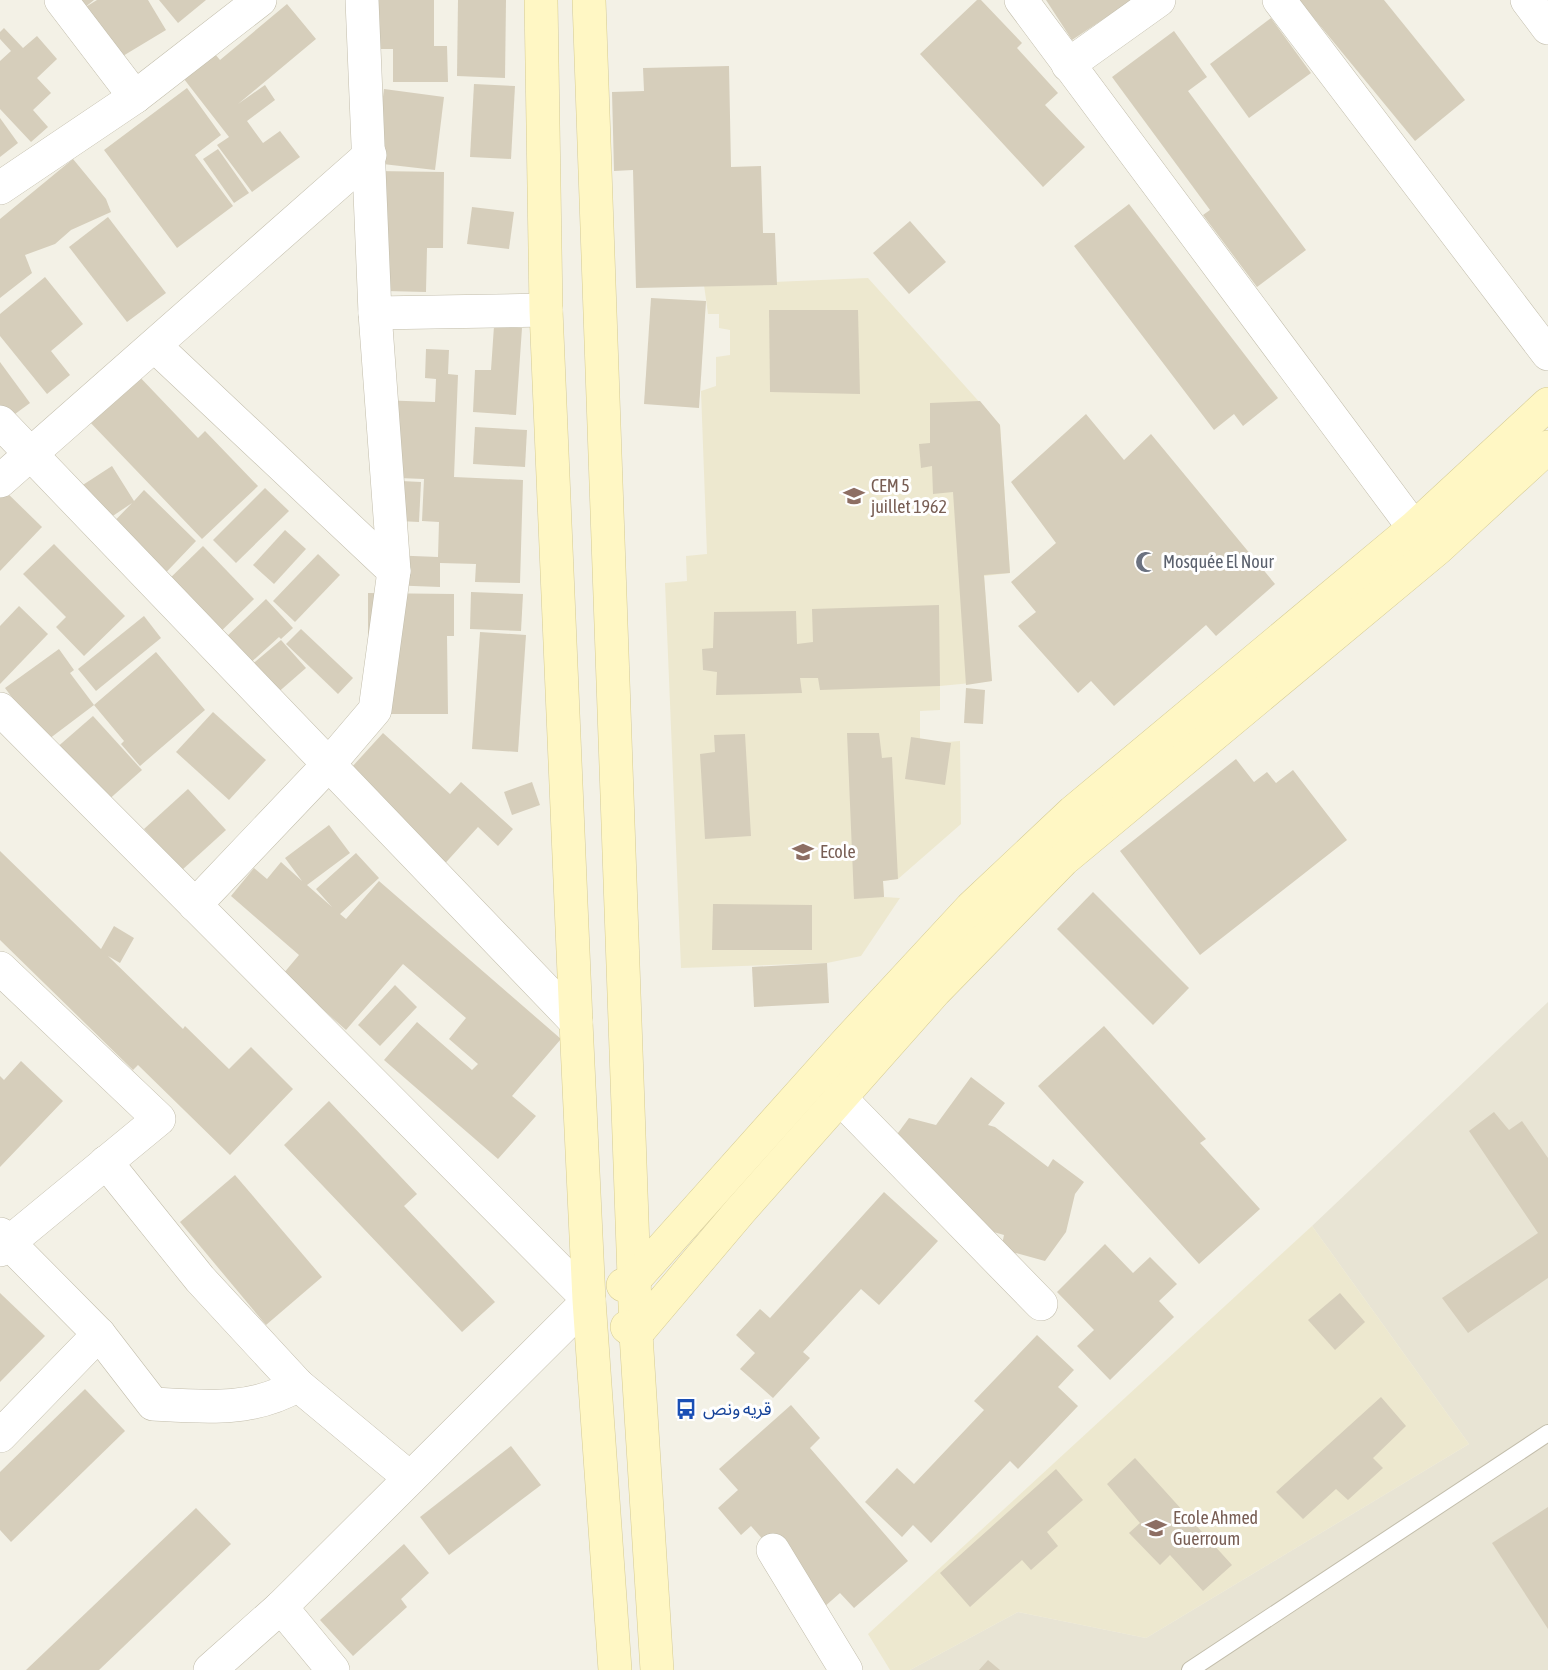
<svg xmlns="http://www.w3.org/2000/svg" width="1548" height="1670" font-family="'Asap Condensed','Noto Sans Arabic',sans-serif">
	<style>
		.residential { fill: #e8e4d4 }
		.education { fill: #ede8cf }
		.building { fill: #d6cebb }
		.lines { fill: none; stroke-linecap: round; stroke-linejoin: round }
		.lane-casing { stroke: #c2bdab; stroke-width: 18 }
		.street-casing { stroke: #c2bdab; stroke-width: 34 }
		.secondary-casing { stroke: #d5cb94; stroke-width: 34 }
		.lane { stroke: #fff; stroke-width: 16 }
		.street { stroke: #fff; stroke-width: 33 }
		.secondary { stroke: #fff7c4; stroke-width: 33 }
		.labels { text-anchor: middle; stroke-width: 6; stroke-linejoin: round; paint-order: stroke }
		.education-label { font-size: 18px; fill: #785e54; stroke: #fff; text-anchor: start }
		.worship-label { font-size: 18px; fill: #5b616d; stroke: #fff; text-anchor: start }
		.transit-label { font-size: 18px; fill: #164399; stroke: #fff; text-anchor: start }
	</style>
	<rect width="100%" height="100%" fill="#f3f1e6"/>
	<polygon class="residential" points="1548,1002 1548,1670 910,1670 1018,1612 1146,1638 1469,1444 1312,1226"/>
	<g class="education">
		<polygon points="868,278 1000,425 1010,573 984,576 992,681 940,686 940,710 920,711 920,744 960,741 961,824 898,879 883,881 884,897 900,898 861,956 827,963 681,968 665,583 687,581 686,556 707,554 701,391 716,386 716,357 730,355 730,330 719,328 719,314 708,314 704,285"/>
		<polygon points="1312,1226 1469,1444 1146,1638 1018,1612 910,1670 890,1670 868,1634"/>
	</g>
	<g class="building">
		<polygon points="53,0 94,0 84,8 97,0 148,0 166,30 108,65"/>
		<polygon points="159,0 206,0 178,23"/>
		<polygon points="352,0 434,0 434,46 447,46 448,82 393,82 393,49 352,49"/>
		<polygon points="458,0 506,0 505,78 457,76"/>
		<polygon points="977,0 981,0 1022,43 1017,48 1058,93 1045,105 1085,147 1043,187 920,54"/>
		<polygon points="1046,0 1132,0 1072,40"/>
		<polygon points="1299,0 1384,0 1465,100 1415,141"/>
		<polygon points="287,4 316,39 238,104 265,85 275,100 247,121 263,143 280,131 300,157 252,192 217,145 229,137 184,79 215,54 220,60"/>
		<polygon points="1271,18 1311,73 1249,118 1210,64"/>
		<polygon points="4,28 23,48 37,36 57,59 37,78 51,93 33,110 48,127 31,142 0,109 0,61 11,51 0,39 0,32"/>
		<polygon points="1174,31 1207,77 1188,91 1306,250 1257,287 1203,215 1210,210 1112,77"/>
		<polygon points="729,66 731,167 761,166 763,233 775,233 777,285 636,288 633,170 614,171 612,92 644,91 643,68"/>
		<polygon points="474,84 515,86 511,159 470,157"/>
		<polygon points="187,88 221,135 195,155 233,206 177,248 104,150"/>
		<polygon points="384,89 444,97 435,170 374,163"/>
		<polygon points="0,118 18,143 0,157"/>
		<polygon points="218,149 249,193 234,203 203,159"/>
		<polygon points="73,159 106,199 111,212 71,230 55,244 25,255 32,273 0,298 0,219"/>
		<polygon points="376,171 444,172 443,248 427,248 426,292 386,291"/>
		<polygon points="1129,204 1278,398 1243,426 1234,414 1214,430 1074,246"/>
		<polygon points="472,207 514,212 509,249 467,244"/>
		<polygon points="108,217 166,293 127,322 69,247"/>
		<polygon points="910,221 946,262 909,294 873,253"/>
		<polygon points="45,277 83,324 51,351 70,375 47,394 0,336 0,314"/>
		<polygon points="651,298 706,301 699,408 644,404"/>
		<polygon points="769,310 858,310 860,394 770,392"/>
		<polygon points="494,326 522,328 516,415 473,412 475,370 491,370"/>
		<polygon points="426,349 449,350 448,374 458,375 454,477 523,480 520,583 475,582 476,564 440,563 440,587 387,585 388,555 438,557 439,522 422,521 424,479 373,477 377,400 435,402 436,379 425,378"/>
		<polygon points="0,362 30,403 0,425"/>
		<polygon points="135,372 198,438 205,431 258,486 202,539 86,418"/>
		<polygon points="980,401 1000,425 1010,573 984,575 992,681 966,685 953,492 933,494 932,466 921,468 919,444 930,443 930,403"/>
		<polygon points="1086,414 1124,460 1151,434 1275,584 1216,636 1206,625 1114,706 1091,681 1078,693 1018,626 1036,612 1011,582 1056,543 1011,482"/>
		<polygon points="475,427 527,430 525,467 473,464"/>
		<polygon points="112,466 134,501 144,490 196,541 154,585 102,534 132,503 95,528 72,492"/>
		<polygon points="381,480 421,482 419,522 379,520"/>
		<polygon points="0,486 42,527 0,571"/>
		<polygon points="265,488 289,511 236,563 213,540"/>
		<polygon points="285,530 306,549 274,584 253,565"/>
		<polygon points="54,544 125,616 84,656 56,627 66,617 23,574"/>
		<polygon points="203,546 254,599 208,644 163,585"/>
		<polygon points="318,554 340,575 295,622 273,601"/>
		<polygon points="471,592 523,594 521,631 470,629"/>
		<polygon points="368,593 454,594 454,636 447,636 448,714 390,714 368,670"/>
		<polygon points="266,599 293,628 281,639 279,637 247,666 223,640"/>
		<polygon points="939,605 940,686 820,690 818,678 800,678 802,693 716,695 717,672 703,670 702,649 713,648 714,612 796,611 797,644 813,642 812,609"/>
		<polygon points="19,606 48,634 0,684 0,626"/>
		<polygon points="144,616 161,638 96,691 78,669"/>
		<polygon points="301,629 353,678 338,694 286,644"/>
		<polygon points="480,632 526,635 518,752 472,749"/>
		<polygon points="281,640 306,668 275,695 250,666"/>
		<polygon points="59,649 74,670 70,673 94,705 45,742 5,688"/>
		<polygon points="156,652 205,710 140,766 121,744 124,741 94,705"/>
		<polygon points="966,688 985,690 983,724 964,723"/>
		<polygon points="213,712 266,760 229,800 176,752"/>
		<polygon points="93,716 142,770 96,811 47,756"/>
		<polygon points="383,733 450,794 461,782 513,829 498,846 478,827 440,869 341,779"/>
		<polygon points="847,733 879,733 882,758 892,757 898,879 883,881 884,897 854,899"/>
		<polygon points="745,734 751,836 705,839 700,754 715,752 714,735"/>
		<polygon points="911,737 951,743 945,785 905,779"/>
		<polygon points="1236,759 1254,782 1267,772 1276,783 1293,770 1347,840 1200,955 1120,851"/>
		<polygon points="532,782 540,805 512,815 504,792"/>
		<polygon points="188,789 226,830 182,870 144,829"/>
		<polygon points="329,825 350,853 307,885 332,907 316,889 356,853 379,878 340,914 346,919 379,881 561,1039 512,1096 536,1116 498,1159 384,1060 417,1022 472,1070 478,1064 449,1039 466,1018 403,964 346,1030 283,974 299,955 231,896 254,868 267,879 281,862 302,881 285,858"/>
		<polygon points="0,851 101,949 114,926 134,938 120,963 108,956 183,1029 185,1026 229,1069 251,1047 293,1089 230,1155 138,1065 133,1070 0,940"/>
		<polygon points="1093,892 1189,988 1153,1025 1057,929"/>
		<polygon points="713,904 812,905 812,950 712,950"/>
		<polygon points="827,963 829,1003 754,1007 752,967"/>
		<polygon points="395,985 417,1007 380,1046 358,1025"/>
		<polygon points="1104,1026 1206,1139 1200,1143 1260,1209 1199,1264 1038,1086"/>
		<polygon points="21,1061 63,1101 0,1167 0,1076 4,1080"/>
		<polygon points="971,1077 1005,1103 988,1125 995,1127 1048,1167 1053,1159 1084,1182 1075,1194 1066,1232 1045,1261 1001,1249 1004,1235 990,1231 881,1156 909,1118 936,1125"/>
		<polygon points="329,1101 417,1194 404,1206 495,1302 462,1332 284,1145"/>
		<polygon points="1494,1112 1509,1130 1522,1121 1548,1158 1548,1278 1468,1333 1442,1298 1538,1233 1469,1131"/>
		<polygon points="235,1175 322,1277 266,1325 180,1222"/>
		<polygon points="884,1192 938,1241 879,1305 861,1289 803,1352 810,1358 773,1398 740,1369 755,1353 736,1335 760,1309 770,1318"/>
		<polygon points="1105,1244 1133,1273 1150,1257 1177,1284 1159,1301 1174,1317 1110,1380 1077,1346 1094,1330 1057,1292"/>
		<polygon points="0,1293 45,1336 0,1382"/>
		<polygon points="1340,1293 1365,1322 1335,1350 1308,1320"/>
		<polygon points="1037,1335 1074,1370 1058,1387 1078,1406 1018,1469 1010,1461 931,1543 913,1525 902,1537 865,1502 897,1468 914,1484 984,1410 974,1401"/>
		<polygon points="85,1389 125,1431 11,1542 0,1530 0,1472"/>
		<polygon points="1381,1397 1406,1426 1373,1458 1383,1468 1348,1500 1336,1489 1303,1519 1276,1492"/>
		<polygon points="791,1405 820,1438 810,1448 908,1561 854,1608 840,1593 823,1608 751,1526 741,1535 718,1508 738,1490 719,1469"/>
		<polygon points="511,1446 541,1485 449,1555 420,1517"/>
		<polygon points="1135,1458 1232,1565 1203,1591 1170,1555 1160,1565 1129,1533 1140,1523 1107,1484"/>
		<polygon points="1056,1469 1083,1500 1047,1532 1058,1546 1031,1570 1022,1560 970,1607 940,1573"/>
		<polygon points="1548,1507 1548,1629 1492,1543"/>
		<polygon points="196,1508 231,1544 99,1670 26,1670"/>
		<polygon points="404,1544 429,1573 401,1599 407,1607 353,1656 320,1620"/>
		<polygon points="988,1660 1000,1670 979,1670"/>
	</g>
	<g class="lines">
		<defs>
			<polyline id="lane" points="1190,1670 1548,1433"/>
			<g id="street">
				<polyline points="61,0 135,97"/>
				<polyline points="1021,0 1414,528"/>
				<polyline points="1279,0 1548,354"/>
				<polyline points="1527,0 1548,28"/>
				<polyline points="1068,65 1159,0"/>
				<polyline points="0,188 135,97 260,0"/>
				<polyline points="375,313 546,310"/>
				<polyline points="155,346 394,571"/>
				<polyline points="0,422 576,1022"/>
				<polyline points="0,481 370,155"/>
				<polyline points="0,709 589,1300 281,1607 210,1670"/>
				<polyline points="195,905 329,764 375,710 394,571 375,313 362,0"/>
				<polyline points="0,968 159,1119 0,1250"/>
				<polyline points="840,1098 1041,1304"/>
				<polyline points="106,1162 200,1279 298,1385 410,1478"/>
				<polyline points="0,1234 99,1334 0,1436"/>
				<path d="M99 1334 153 1404C204 1407 253 1412 298 1385"/>
				<polyline points="773,1550 846,1670"/>
				<polyline points="281,1607 333,1670"/>
			</g>
			<g id="secondary">
				<polyline points="541,0 546,310 576,1022 589,1300 615,1670"/>
				<polyline points="589,0 636,1334 657,1670"/>
				<polyline points="623,1285 634,1280 845,1044 971,908 1073,812 1414,528 1548,404"/>
				<polyline points="627,1327 636,1334 740,1211 935,991 1063,860 1437,549 1548,447"/>
			</g>
		</defs>
		<use href="#lane" class="lane-casing"/>
		<use href="#street" class="street-casing"/>
		<use href="#secondary" class="secondary-casing"/>
		<use href="#lane" class="lane"/>
		<use href="#street" class="street"/>
		<use href="#secondary" class="secondary"/>
	</g>
	<defs>
		<symbol id="school-bare" viewBox="-9 -9 18 18"><path d="M0-5L7-2L0 1L-7-2ZM-4 1L0 2.5L4 1V4Q0 6-4 4Z" fill="#8d6e63" stroke="#fff" stroke-width="2.5" paint-order="stroke"/></symbol>
		<symbol id="mosque-bare" viewBox="-9 -9 18 18"><path d="M3.5-4.9A6 6 0 1 0 3.5 4.9A5 5 0 1 1 3.5-4.9Z" fill="#6b7280" stroke="#fff" stroke-width="2.5" paint-order="stroke"/></symbol>
		<symbol id="bus-bare" viewBox="-9 -9 18 18"><path d="M-5-6H5V4H4V6H2V4H-2V6H-4V4H-5ZM-3.5-4V0h7V-4ZM-3.5 1.2v1.5H-2V1.2ZM2 1.2v1.5H3.5V1.2Z" fill="#1a4fb4" stroke="#fff" stroke-width="2.5" paint-order="stroke"/></symbol>
	</defs>
	<g fill-rule="evenodd">
		<use href="#school-bare" x="839" y="481" width="30" height="30"/>
		<use href="#mosque-bare" x="1131" y="547" width="30" height="30"/>
		<use href="#school-bare" x="788" y="837" width="30" height="30"/>
		<use href="#bus-bare" x="671" y="1394" width="30" height="30"/>
		<use href="#school-bare" x="1141" y="1513" width="30" height="30"/>
	</g>
	<g class="labels">
		<g class="education-label">
			<text x="871" y="492">CEM 5<tspan x="871" dy="21">juillet 1962</tspan></text>
			<text x="820" y="858">Ecole</text>
			<text x="1173" y="1524">Ecole Ahmed<tspan x="1173" dy="21">Guerroum</tspan></text>
		</g>
		<g class="worship-label">
			<text x="1163" y="568">Mosquée El Nour</text>
		</g>
		<g class="transit-label">
			<text x="703" y="1415">قريه ونص</text>
		</g>
	</g>
</svg>
